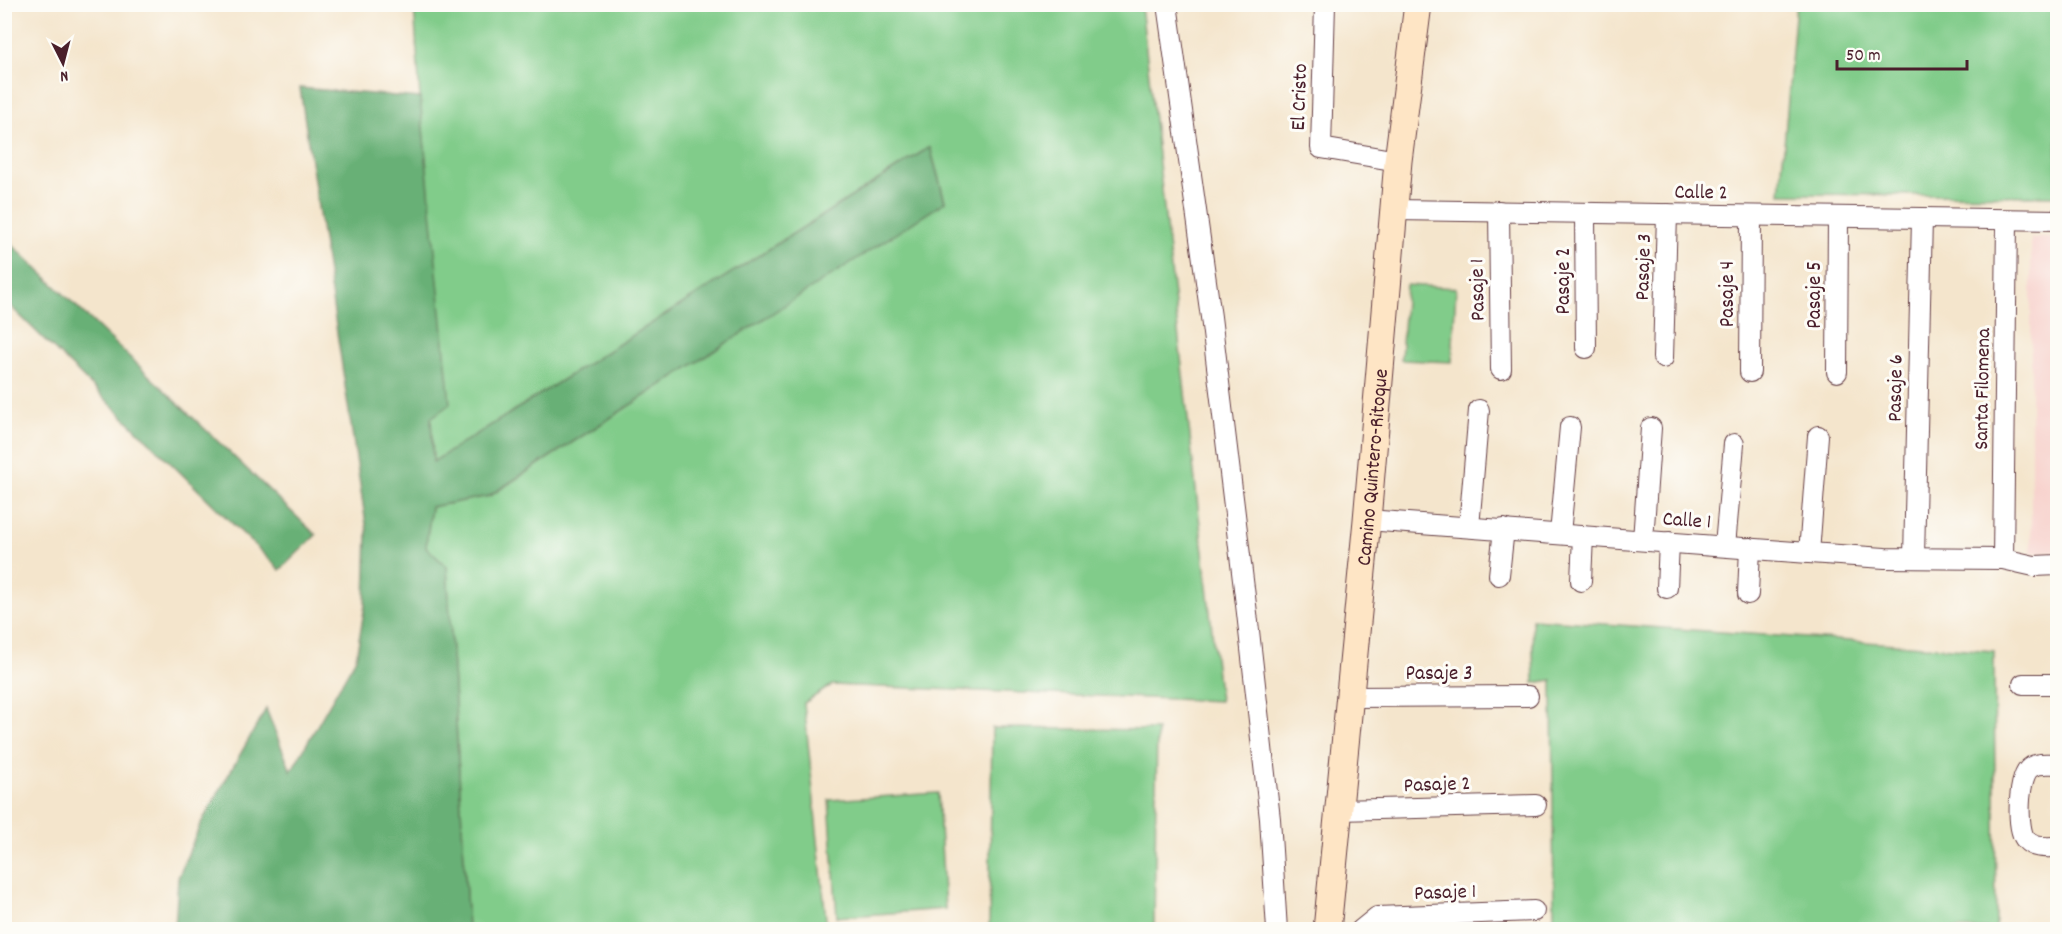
<svg xmlns="http://www.w3.org/2000/svg" width="2062" height="934" font-family="Dekko,sans-serif">
	<style>
		.built { fill: #f7d0cb }
		.green { fill: #81cc8a; stroke: #66765a; stroke-width: 1.5 }
		.forest { fill: #68b076; stroke: #596850; stroke-width: 1.5 }
		.lines { fill: none; stroke-linecap: round; stroke-linejoin: round }
		.street-casing { stroke: #643d43; stroke-width: 22 }
		.secondary-casing { stroke: #643d43; stroke-width: 29 }
		.street { stroke: #fff; stroke-width: 20 }
		.secondary { stroke: #fee5c5; stroke-width: 27 }
		.labels { text-anchor: middle; stroke-width: 6; stroke-linejoin: round; paint-order: stroke }
		.street-label { font-size: 21px; fill: #4a1f2b; stroke: #fdfcf7 }
	</style>
	<rect width="100%" height="100%" fill="#fdfcf7"/>
	<filter id="ink" filterUnits="userSpaceOnUse"><feTurbulence type="fractalNoise" baseFrequency=".0167" numOctaves="2"/><feDisplacementMap in="SourceGraphic" scale="12" xChannelSelector="R" yChannelSelector="G"/><feConvolveMatrix kernelMatrix="1 2 1 2 8 2 1 2 1" color-interpolation-filters="sRGB"/></filter>
	<filter id="wash" filterUnits="userSpaceOnUse"><feTurbulence type="fractalNoise" baseFrequency=".008" numOctaves="4" result="noise"/><feDisplacementMap in="SourceGraphic" scale="24" xChannelSelector="R" yChannelSelector="G"/><feGaussianBlur stdDeviation="1.35" result="paint"/><feColorMatrix in="noise" values="0 0 0 0 0 0 0 0 0 0 0 0 0 0 0 0 0 1.4 0 .05"/><feComposite in="paint" operator="in"/></filter>
	<g filter="url(#wash)">
		<rect width="100%" height="100%" fill="#f4e5cc"/>
		<polygon class="built" points="2031,238 2057,238 2057,552 2031,553"/>
		<g class="green">
			<polygon points="1796,4 2057,5 2057,196 1780,194"/>
			<polygon points="414,5 1141,5 1220,701 832,685 804,703 827,929 468,929 447,567 426,547 431,507 490,496 945,201 930,147 433,462 431,417 449,404 420,98"/>
			<polygon points="1406,285 1456,288 1452,362 1401,360"/>
			<polygon points="1532,619 1994,651 1996,929 1554,929 1552,680 1534,683"/>
			<polygon points="992,728 1157,730 1154,929 989,929"/>
			<polygon points="938,793 945,909 837,917 829,800"/>
		</g>
		<g class="forest">
			<polygon points="300,88 420,98 450,404 431,418 433,462 930,147 945,202 489,496 431,507 426,547 447,567 468,929 175,929 178,878 200,825 266,709 291,771 356,658 365,605 367,531"/>
			<polygon points="5,238 316,535 280,570 5,301"/>
		</g>
	</g>
	<g filter="url(#ink)">
		<g class="lines">
			<defs>
				<g id="street">
					<polyline points="1167,4 1211,317 1247,613 1270,819 1277,930"/>
					<polyline points="1325,4 1321,148 1398,161"/>
					<polyline points="1394,210 2058,220"/>
					<polyline points="1499,211 1501,369"/>
					<polyline points="1585,213 1586,348"/>
					<polyline points="1663,358 1667,214"/>
					<polyline points="1750,372 1751,216"/>
					<polyline points="1837,372 1838,217"/>
					<polyline points="1367,520 1809,553 1885,558 2003,559 2034,566 2058,565"/>
					<polyline points="1469,527 1479,410"/>
					<polyline points="1560,534 1570,427"/>
					<polyline points="1643,540 1651,428"/>
					<polyline points="1725,546 1734,444"/>
					<polyline points="1809,553 1818,436"/>
					<polyline points="1914,557 1922,219"/>
					<polyline points="2003,559 2007,221"/>
					<polyline points="1499,575 1504,529"/>
					<polyline points="1581,581 1583,536"/>
					<polyline points="1667,588 1669,542"/>
					<polyline points="1748,594 1750,548"/>
					<polyline points="2023,684 2058,684"/>
					<polyline points="1350,697 1528,696"/>
					<path d="M2058 764C2048 764 2038 762 2030 768 2018 777 2016 830 2026 840 2034 849 2046 847 2058 847"/>
					<polyline points="1339,810 1536,805"/>
					<polyline points="1361,930 1377,917 1534,911"/>
				</g>
				<g id="secondary">
					<path id="s1" d="M1327 930 1367 520 1398 161 1418 4"/>
				</g>
			</defs>
			<use href="#street" class="street-casing"/>
			<use href="#secondary" class="secondary-casing"/>
			<use href="#street" class="street"/>
			<use href="#secondary" class="secondary"/>
		</g>
	</g>
	<g class="labels">
		<g class="street-label">
			<text transform="translate(1298 97) rotate(-88)" y="7">El Cristo</text>
			<text transform="translate(1701 191) rotate(1)" y="7">Calle 2</text>
			<text transform="translate(1642 267) rotate(-88)" y="7">Pasaje 3</text>
			<text transform="translate(1562 281) rotate(-90)" y="7">Pasaje 2</text>
			<text transform="translate(1476 290) rotate(-91)" y="7">Pasaje 1</text>
			<text transform="translate(1726 294) rotate(-90)" y="7">Pasaje 4</text>
			<text transform="translate(1813 295) rotate(-90)" y="7">Pasaje 5</text>
			<text transform="translate(1894 388) rotate(-89)" y="7">Pasaje 6</text>
			<text transform="translate(1981 389) rotate(-89)" y="7">Santa Filomena</text>
			<text dy="7" stroke="none"><textPath href="#s1" startOffset="465">Camino Quintero-Ritoque</textPath></text>
			<text transform="translate(1687 519) rotate(4)" y="7">Calle 1</text>
			<text x="1439" y="679">Pasaje 3</text>
			<text transform="translate(1437 783) rotate(-2)" y="7">Pasaje 2</text>
			<text transform="translate(1445 891) rotate(-2)" y="7">Pasaje 1</text>
		</g>
	</g>
	<rect width="2062" height="934" fill="none" stroke="#fdfcf7" stroke-width="24"/>
	<g transform="translate(63 63) rotate(174)" stroke="#fdfcf7" stroke-width="4.5" paint-order="stroke">
	<path d="M0-4.5L10 22L0 15L-10 22Z" fill="#4a1f2b"/>
	<text y="-9" font-size="16" font-weight="bold" text-anchor="middle" fill="#4a1f2b">N</text>
	</g>
	<path d="M1837 60v9h130v-9" fill="none" stroke="#4a1f2b" stroke-width="3"/>
	<text x="1846" y="60" font-size="18" fill="#4a1f2b" stroke="#fdfcf7" stroke-width="4.5" paint-order="stroke">50 m</text>
</svg>
